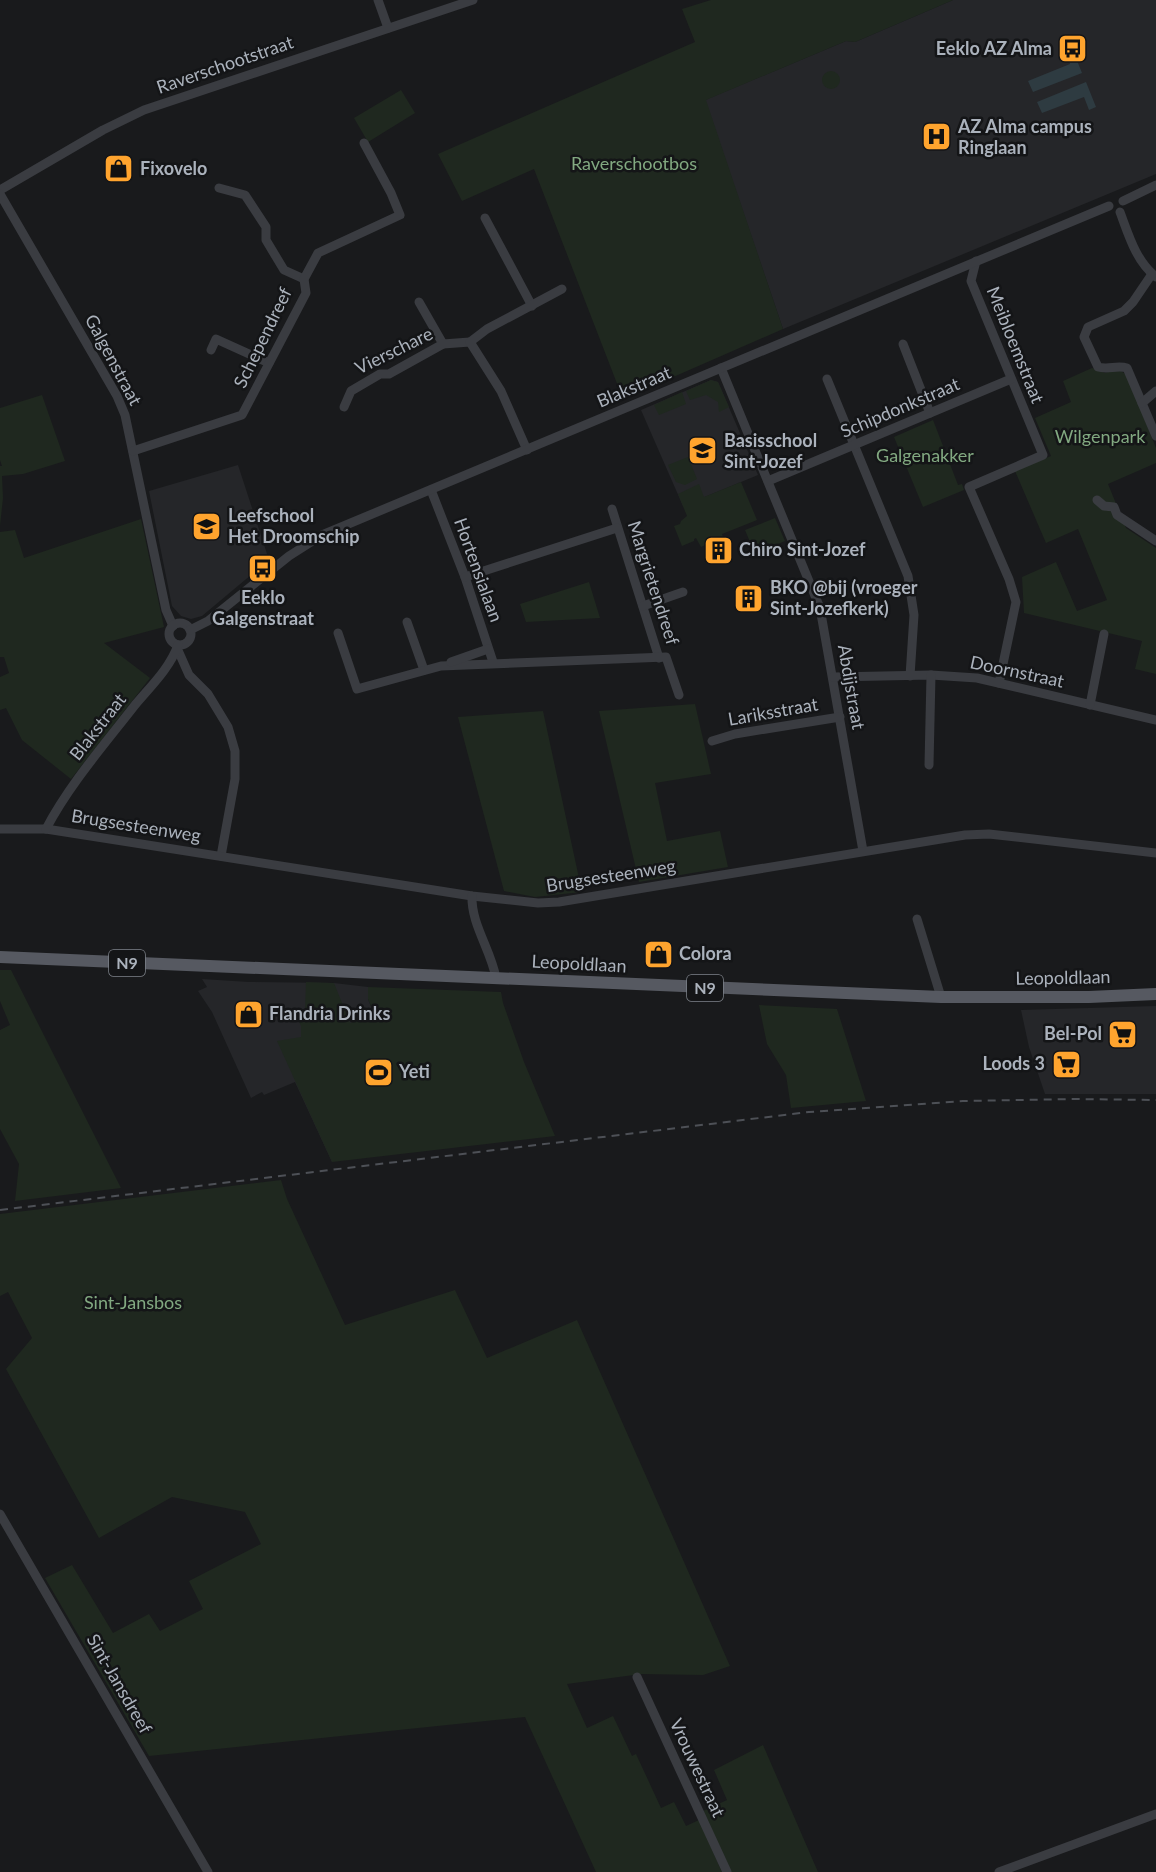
<svg xmlns="http://www.w3.org/2000/svg" width="1156" height="1872" font-family="Lato,sans-serif">
	<style>
		.built { fill: #252629 }
		.green { fill: #1f281f }
		.water { fill: #2e3b41 }
		.lines { fill: none; stroke-linecap: round; stroke-linejoin: round }
		.minor { stroke: #3a3c41; stroke-width: 9 }
		.major { stroke: #565961; stroke-width: 12 }
		.rail { stroke: #4d5056; stroke-width: 2; stroke-dasharray: 8 6; stroke-linecap: butt }
		.labels { text-anchor: middle; stroke-width: 5; stroke-linejoin: round; paint-order: stroke }
		.shield { fill: #141517; stroke: #7e838a; stroke-width: 1.5 }
		.shield-label { font-size: 16px; font-weight: bold; fill: #abb2bc }
		.poi-label { font-size: 18px; font-weight: bold; fill: #abb2bc; stroke: #141517; text-anchor: start }
		.street-label { font-size: 18px; fill: #abb2bc; stroke: #141517 }
		.park-label { font-size: 18px; fill: #82a981; stroke: #141517 }
	</style>
	<rect width="100%" height="100%" fill="#191a1c"/>
	<g class="built">
		<polygon points="953,0 1156,0 1156,174 783,329 705,100 846,41 855,42"/>
		<polygon points="711,380 718,382 758,475 683,506 641,410"/>
		<polygon points="238,465 269,560 202,616 191,619 181,616 172,606 149,491"/>
		<polygon points="202,979 249,982 334,983 368,987 368,999 379,1026 332,1162 295,1082 264,1095 262,1092 251,1098 212,1012 198,991 207,987"/>
		<polygon points="1156,1006 1156,1094 1045,1094 1029,1047 1021,1010"/>
	</g>
	<g class="green">
		<polygon points="711,0 953,0 855,42 846,41 706,100 783,329 623,399 534,169 462,201 438,154 695,42 682,9"/>
		<circle cx="831" cy="80" r="9"/>
		<polygon points="401,90 415,113 368,142 354,118"/>
		<path d="M1092 368 1105 373C1115 369 1120 368 1127 376L1156 448V463L1108 484 1126 528 1156 548V674L1135 669 1142 641 1024 613 1022 577 1056 562 1077 611 1107 600 1078 529 1046 543 1015 471 1051 456 1035 418 1071 402 1063 381Z"/>
		<polygon points="711,380 718,382 729,407 719,412 718,402 706,395 690,400 686,391"/>
		<polygon points="682,392 686,404 659,415 654,405"/>
		<polygon points="42,395 65,461 23,474 2,476 3,498 0,526 0,466 2,466 0,460 0,408"/>
		<polygon points="933,420 958,485 962,484 964,490 923,507 894,437"/>
		<polygon points="688,457 697,479 685,485 676,482 668,465"/>
		<polygon points="741,482 757,520 722,534 723,537 701,547 696,538 694,539 694,541 682,546 674,526 680,524 681,521 687,516 678,494 699,484 704,497"/>
		<polygon points="775,518 785,541 755,554 745,530"/>
		<polygon points="141,519 164,627 104,643 150,678 71,779 22,740 6,708 0,710 0,677 9,673 4,657 0,657 0,532 15,530 24,558"/>
		<polygon points="589,582 600,618 526,622 520,604"/>
		<polygon points="695,704 711,774 655,783 667,841 720,831 728,867 639,882 599,711"/>
		<polygon points="543,711 582,892 535,897 504,891 458,717"/>
		<polygon points="0,970 11,970 121,1188 15,1201 19,1164 0,1129 0,1030 10,1025 0,1001"/>
		<polygon points="306,982 334,983 350,1023 374,1013 368,999 368,987 501,992 503,1003 524,1062 555,1136 332,1162 277,1041 301,1037 301,1026 296,1015 305,1011"/>
		<polygon points="759,1005 837,1009 866,1101 791,1108 786,1075 767,1044"/>
		<polygon points="281,1180 287,1199 345,1325 455,1290 487,1358 577,1320 730,1666 703,1675 641,1674 567,1684 587,1728 613,1716 632,1756 636,1754 661,1808 674,1802 686,1826 699,1820 722,1872 596,1872 525,1717 149,1756 45,1578 72,1565 113,1633 149,1614 160,1631 203,1609 189,1581 261,1544 245,1512 172,1497 99,1538 6,1369 32,1338 8,1292 0,1296 0,1214"/>
		<polygon points="763,1745 818,1872 731,1872 703,1811 727,1800 714,1770"/>
	</g>
	<g class="water">
		<polygon points="1072,48 1082,73 1033,92 1028,81 1070,64 1065,50"/>
		<polygon points="1086,82 1096,107 1089,110 1084,97 1042,113 1037,102"/>
	</g>
	<g class="lines">
		<g class="minor">
			<polyline points="378,0 388,28"/>
			<polyline points="219,188 245,195 266,227 266,240 284,270 304,279"/>
			<polyline points="0,190 103,130 144,110 473,0"/>
			<polyline points="0,194 117,396 125,415 166,610 173,626"/>
			<polyline points="1123,201 1156,185"/>
			<path d="M1120 212C1129 236 1136 261 1156 277"/>
			<polyline points="485,218 532,306"/>
			<polyline points="976,261 971,281 1043,455 969,487 1009,579 1016,602 999,683"/>
			<path d="M1152 274 1133 302 1124 311 1088 327 1084 337 1098 367C1108 370 1117 365 1127 368L1156 436"/>
			<polyline points="419,302 443,344"/>
			<polyline points="903,344 930,413"/>
			<polyline points="211,350 216,339 269,363"/>
			<polyline points="721,368 820,608 863,851"/>
			<polyline points="827,379 908,576 914,615 910,676"/>
			<polyline points="1142,403 1156,391"/>
			<polyline points="344,407 351,391 380,374 389,374 443,344 470,342"/>
			<polyline points="527,450 501,391 470,342 487,329 562,289"/>
			<polyline points="133,451 242,415 306,293 304,279 318,253 400,215 391,193 364,143"/>
			<polyline points="768,481 1011,379"/>
			<polyline points="431,490 465,577 493,662"/>
			<polyline points="1097,500 1104,506 1114,507 1117,515 1156,541"/>
			<polyline points="612,509 659,658"/>
			<polyline points="465,577 617,528"/>
			<polyline points="643,606 683,592"/>
			<polyline points="407,622 424,670"/>
			<circle cx="180" cy="634" r="11"/>
			<polyline points="190,630 208,621 289,556 322,535 1109,206"/>
			<polyline points="338,633 357,689 441,666 666,657 679,695"/>
			<polyline points="177,648 189,675 208,694 228,727 235,751 235,779 221,856"/>
			<polyline points="451,662 488,649"/>
			<polyline points="833,677 931,675 977,678 1156,720"/>
			<polyline points="1090,705 1104,634"/>
			<polyline points="712,741 735,734 840,717"/>
			<polyline points="929,765 931,675"/>
			<polyline points="0,829 46,829 472,896 538,903 559,902 965,835 989,834 1156,853"/>
			<path d="M46 829C69 785 104 745 135 705 150 687 170 668 178 645"/>
			<path d="M472 896C471 924 491 950 496 978"/>
			<polyline points="917,919 941,997"/>
			<polyline points="0,1514 208,1872"/>
			<polyline points="637,1677 727,1872"/>
			<polyline points="999,1872 1156,1814"/>
		</g>
		<polyline class="major" points="0,957 941,997 1089,997 1156,994"/>
		<polyline class="rail" points="0,1210 809,1112 963,1101 1075,1099 1156,1100"/>
	</g>
	<defs>
		<symbol id="bus-square" viewBox="-11 -11 22 22"><rect x="-9" y="-9" width="18" height="18" rx="4" fill="#ffa42e" stroke="#141517"/><path d="M-5-6H5V4H4V6H2V4H-2V6H-4V4H-5ZM-3.5-4V0h7V-4ZM-3.5 1.2v1.5H-2V1.2ZM2 1.2v1.5H3.5V1.2Z" fill="#111"/></symbol>
		<symbol id="hospital-square" viewBox="-11 -11 22 22"><rect x="-9" y="-9" width="18" height="18" rx="4" fill="#ffa42e" stroke="#141517"/><path d="M-5-5h3v3.5h4V-5h3V5h-3V1.5h-4V5h-3Z" fill="#111"/></symbol>
		<symbol id="shop-square" viewBox="-11 -11 22 22"><rect x="-9" y="-9" width="18" height="18" rx="4" fill="#ffa42e" stroke="#141517"/><path d="M-5-2.5h2.3a2.7 3.5 0 0 1 5.4 0H5L5.5 6h-11ZM-1.5-2.5h3a1.5 2.3 0 0 0-3 0Z" fill="#111"/></symbol>
		<symbol id="school-square" viewBox="-11 -11 22 22"><rect x="-9" y="-9" width="18" height="18" rx="4" fill="#ffa42e" stroke="#141517"/><path d="M0-5L7-2L0 1L-7-2ZM-4 1L0 2.5L4 1V4Q0 6-4 4Z" fill="#111"/></symbol>
		<symbol id="building-square" viewBox="-11 -11 22 22"><rect x="-9" y="-9" width="18" height="18" rx="4" fill="#ffa42e" stroke="#141517"/><path d="M-4-6H4V6H1V3H-1V6H-4ZM-2.5-4.3h1.7v1.8h-1.7ZM.8-4.3h1.7v1.8H.8ZM-2.5-1h1.7V.8h-1.7ZM.8-1h1.7V.8H.8Z" fill="#111"/></symbol>
		<symbol id="supermarket-square" viewBox="-11 -11 22 22"><rect x="-9" y="-9" width="18" height="18" rx="4" fill="#ffa42e" stroke="#141517"/><path d="M-6-5.5h2.5l.6 2H6L4.5 2H-2.5L-4.4-4H-6ZM-1.5 3.2a1.3 1.3 0 1 0 .1 0ZM3 3.2a1.3 1.3 0 1 0 .1 0Z" fill="#111"/></symbol>
		<symbol id="stadium-square" viewBox="-11 -11 22 22"><rect x="-9" y="-9" width="18" height="18" rx="4" fill="#ffa42e" stroke="#141517"/><path d="M0-5a6.5 5 0 1 0 0 10a6.5 5 0 1 0 0-10ZM-3.5-1.8h7v3.6h-7Z" fill="#111"/></symbol>
	</defs>
	<g fill-rule="evenodd">
		<use href="#bus-square" x="1056" y="32" width="33" height="33"/>
		<use href="#hospital-square" x="920" y="120" width="33" height="33"/>
		<use href="#shop-square" x="102" y="152" width="33" height="33"/>
		<use href="#school-square" x="686" y="434" width="33" height="33"/>
		<use href="#school-square" x="190" y="510" width="33" height="33"/>
		<use href="#building-square" x="702" y="534" width="33" height="33"/>
		<use href="#bus-square" x="246" y="552" width="33" height="33"/>
		<use href="#building-square" x="732" y="582" width="33" height="33"/>
		<use href="#shop-square" x="642" y="938" width="33" height="33"/>
		<use href="#shop-square" x="232" y="998" width="33" height="33"/>
		<use href="#supermarket-square" x="1106" y="1018" width="33" height="33"/>
		<use href="#supermarket-square" x="1050" y="1048" width="33" height="33"/>
		<use href="#stadium-square" x="362" y="1056" width="33" height="33"/>
	</g>
	<g class="labels">
		<g class="shield">
			<rect x="109" y="950" width="36" height="26" rx="4.5"/>
			<rect x="687" y="975" width="36" height="26" rx="4.5"/>
		</g>
		<g class="shield-label">
			<text x="127" y="969">N9</text>
			<text x="705" y="994">N9</text>
		</g>
		<g class="poi-label">
			<text x="1052" y="55" text-anchor="end">Eeklo AZ Alma</text>
			<text x="958" y="133">AZ Alma campus<tspan x="958" dy="21">Ringlaan</tspan></text>
			<text x="140" y="175">Fixovelo</text>
			<text x="724" y="447">Basisschool<tspan x="724" dy="21">Sint-Jozef</tspan></text>
			<text x="228" y="522">Leefschool<tspan x="228" dy="21">Het Droomschip</tspan></text>
			<text x="739" y="556">Chiro Sint-Jozef</text>
			<text x="770" y="594">BKO @bij (vroeger<tspan x="770" dy="21">Sint-Jozefkerk)</tspan></text>
			<text x="263" y="604" text-anchor="middle">Eeklo<tspan x="263" dy="21">Galgenstraat</tspan></text>
			<text x="679" y="960">Colora</text>
			<text x="269" y="1020">Flandria Drinks</text>
			<text x="1102" y="1040" text-anchor="end">Bel-Pol</text>
			<text x="1045" y="1070" text-anchor="end">Loods 3</text>
			<text x="399" y="1078">Yeti</text>
		</g>
		<g class="street-label">
			<text transform="translate(225 65) rotate(-19)" y="6">Raverschootstraat</text>
			<text transform="translate(263 338) rotate(-64)" y="6">Schependreef</text>
			<text transform="translate(1015 345) rotate(68)" y="6">Meibloemstraat</text>
			<text transform="translate(394 351) rotate(-26)" y="6">Vierschare</text>
			<text transform="translate(113 360) rotate(62)" y="6">Galgenstraat</text>
			<text transform="translate(634 387) rotate(-23)" y="6">Blakstraat</text>
			<text transform="translate(900 408) rotate(-23)" y="6">Schipdonkstraat</text>
			<text transform="translate(478 570) rotate(70)" y="6">Hortensialaan</text>
			<text transform="translate(653 583) rotate(72)" y="6">Margrietendreef</text>
			<text transform="translate(1017 672) rotate(12)" y="6">Doornstraat</text>
			<text transform="translate(851 687) rotate(80)" y="6">Abdijstraat</text>
			<text transform="translate(773 712) rotate(-10)" y="6">Lariksstraat</text>
			<text transform="translate(98 727) rotate(-52)" y="6">Blakstraat</text>
			<text transform="translate(136 826) rotate(9)" y="6">Brugsesteenweg</text>
			<text transform="translate(611 876) rotate(-9)" y="6">Brugsesteenweg</text>
			<text transform="translate(579 964) rotate(3)" y="6">Leopoldlaan</text>
			<text transform="translate(1063 978) rotate(-1)" y="6">Leopoldlaan</text>
			<text transform="translate(119 1684) rotate(60)" y="6">Sint-Jansdreef</text>
			<text transform="translate(697 1768) rotate(65)" y="6">Vrouwestraat</text>
		</g>
		<g class="park-label">
			<text x="634" y="170">Raverschootbos</text>
			<text x="1100" y="443">Wilgenpark</text>
			<text x="925" y="462">Galgenakker</text>
			<text x="133" y="1309">Sint-Jansbos</text>
		</g>
	</g>
</svg>
